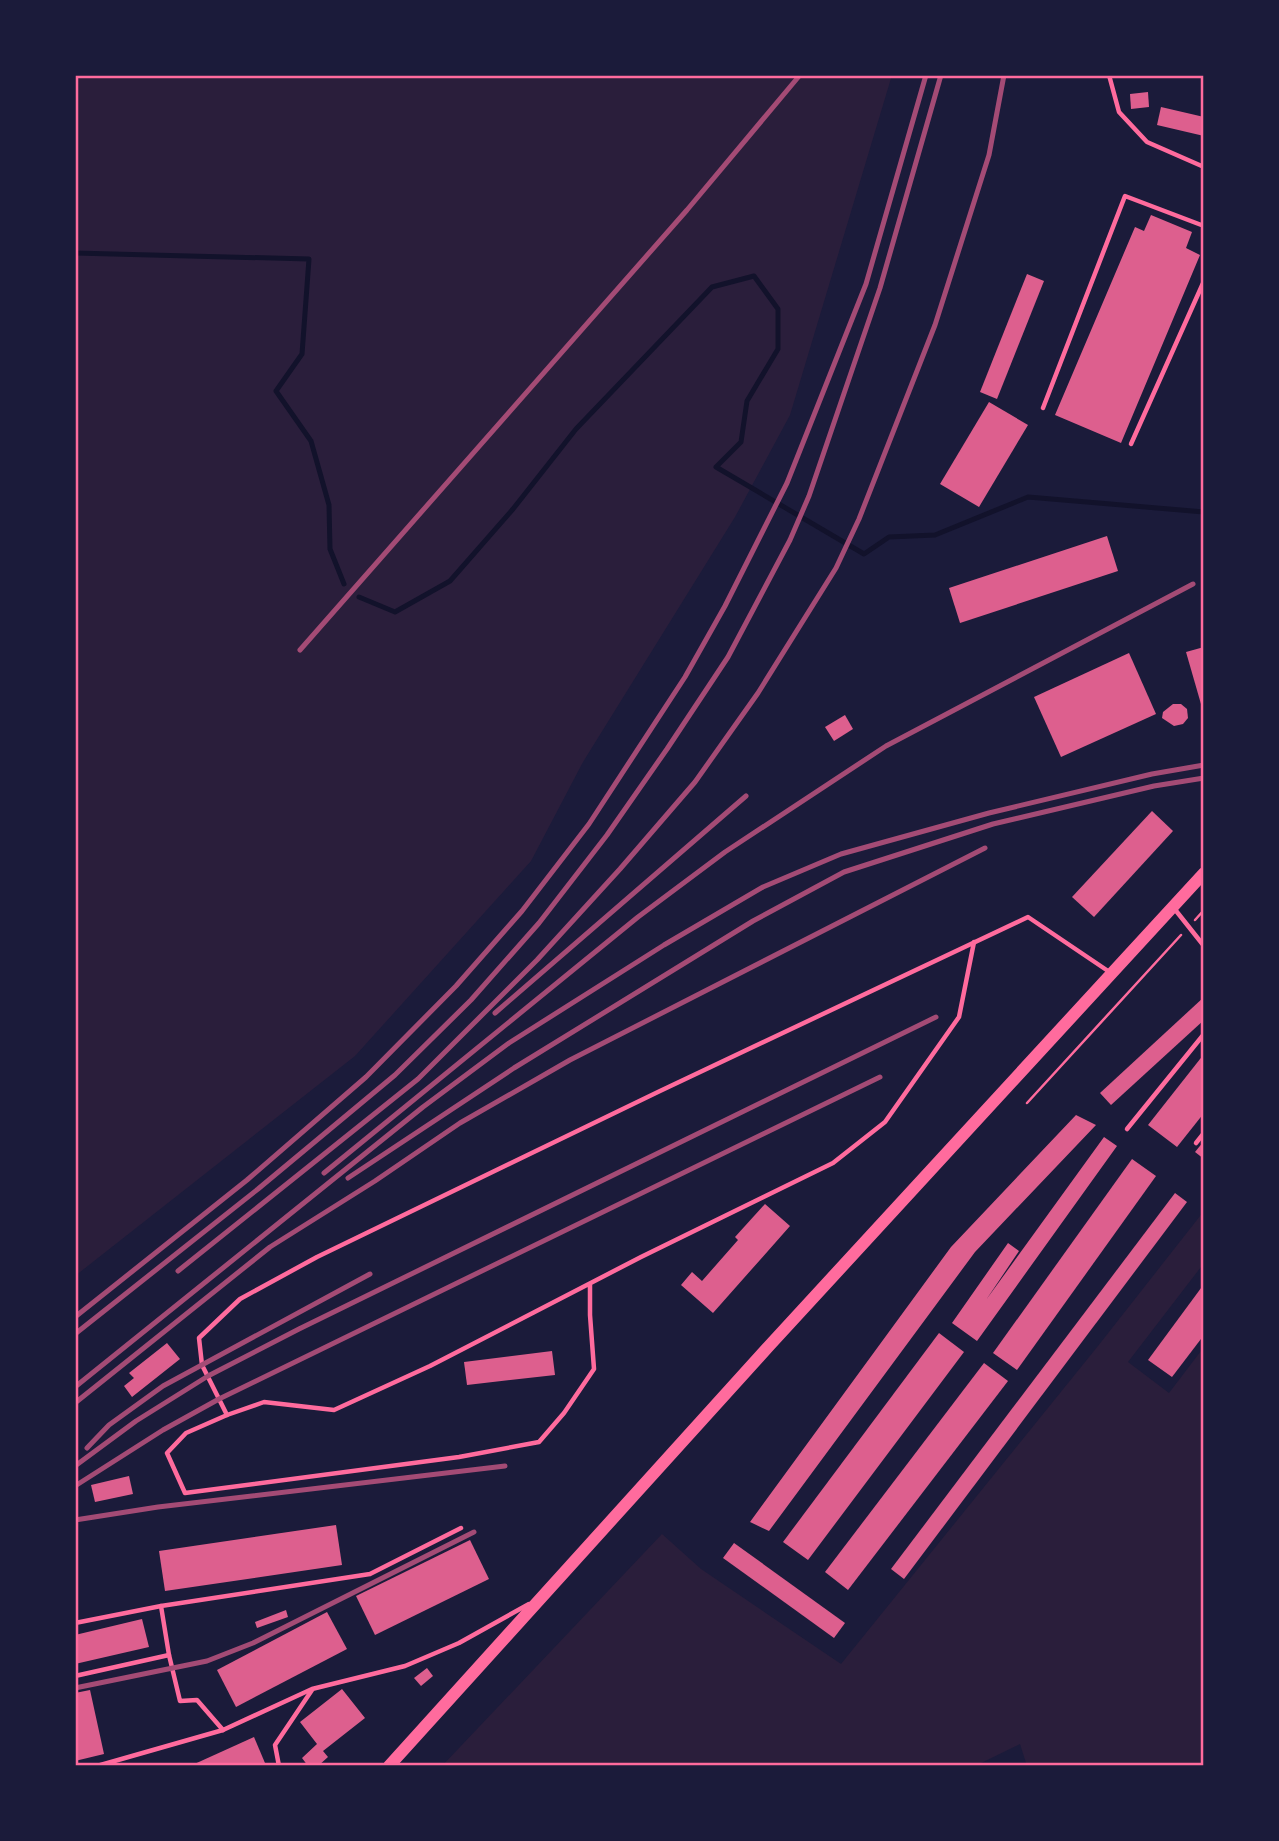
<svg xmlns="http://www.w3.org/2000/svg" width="1279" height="1841" font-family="Manrope,sans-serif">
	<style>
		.green { fill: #2a1e3b }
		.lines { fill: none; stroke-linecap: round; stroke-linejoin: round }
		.stream { stroke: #12122b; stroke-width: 5 }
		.building { fill: #dd5f8e }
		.path { stroke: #ff6b9d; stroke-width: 2.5 }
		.service { stroke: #ff6b9d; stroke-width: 4.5 }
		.primary { stroke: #ff6b9d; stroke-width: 12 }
		.rail { stroke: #a44b75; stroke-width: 5 }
		.neatline { fill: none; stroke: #ff6b9d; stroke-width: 2.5 }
	</style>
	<rect width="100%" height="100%" fill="#1b1b3a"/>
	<g class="green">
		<polygon points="75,75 892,75 790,415 735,517 583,762 531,861 355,1056 75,1276"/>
		<polygon points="1204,1211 1204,1263 1128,1362 1169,1393 1204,1347 1204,1766 1027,1766 1020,1744 975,1766 442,1766 662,1534 701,1569 841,1664 1098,1346"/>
	</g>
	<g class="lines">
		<g class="stream">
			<polyline points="75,253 309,259 302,354 276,391 311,441 329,505 330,549 344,584"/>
			<polyline points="359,597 395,612 450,581 513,509 576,429 712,287 754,276 778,309 778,349 747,401 741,442 716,467 864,554 889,537 935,535 1028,497 1204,512"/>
		</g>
	</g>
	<g class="building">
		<polygon points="1148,92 1149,107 1131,109 1130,94"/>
		<polygon points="1161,107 1204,117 1204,136 1157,125"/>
		<polygon points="1151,215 1192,232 1186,248 1200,255 1121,443 1055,415 1135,227 1144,231"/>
		<polygon points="1027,274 1044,281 997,399 980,392"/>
		<polygon points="989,402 1028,425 979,507 940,484"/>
		<polygon points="1107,536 1118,571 960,623 949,588"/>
		<polygon points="1204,647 1204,711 1203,711 1186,652"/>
		<polygon points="1129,653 1156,714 1061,757 1034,697"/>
		<polygon points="1173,704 1181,704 1187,709 1188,718 1183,724 1174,726 1162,718 1163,712"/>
		<polygon points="845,715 853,729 834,741 825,727"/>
		<polygon points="1152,811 1173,831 1094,917 1072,897"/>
		<polygon points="1204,997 1204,1020 1111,1105 1100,1093"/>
		<polygon points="1204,1054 1204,1113 1177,1147 1148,1125"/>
		<polygon points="1076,1115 1096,1125 975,1252 769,1531 750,1522 951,1247"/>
		<polygon points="1104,1137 1117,1146 977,1341 952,1323 1008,1243 1019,1251 986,1300"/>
		<polygon points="1204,1141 1204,1159 1195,1152"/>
		<polygon points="1132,1159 1156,1176 1017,1370 993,1353"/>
		<polygon points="1175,1193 1187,1202 904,1579 891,1569"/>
		<polygon points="765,1204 790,1226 713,1313 681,1285 692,1272 702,1281 738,1240 735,1237"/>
		<polygon points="1204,1284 1204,1335 1172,1377 1148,1360"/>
		<polygon points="939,1333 964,1352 808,1560 783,1542"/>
		<polygon points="167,1343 180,1359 132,1397 124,1386 134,1378 129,1373"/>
		<polygon points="552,1351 555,1375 467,1385 464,1362"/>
		<polygon points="984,1363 1008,1381 848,1590 825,1572"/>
		<polygon points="129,1476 133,1494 95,1502 91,1485"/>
		<polygon points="336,1525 342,1565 165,1591 159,1551"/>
		<polygon points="470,1540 489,1579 375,1635 356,1596"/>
		<polygon points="734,1543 845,1623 834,1638 723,1558"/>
		<polygon points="286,1610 288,1617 257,1628 255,1622"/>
		<polygon points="327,1612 347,1649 236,1707 217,1670"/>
		<polygon points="142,1619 149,1647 75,1664 75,1635"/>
		<polygon points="427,1668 433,1676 421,1686 414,1678"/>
		<polygon points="342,1689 365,1718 323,1751 328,1757 318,1766 308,1766 302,1758 317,1744 300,1722"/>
		<polygon points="90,1690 104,1754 75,1761 75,1693"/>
		<polygon points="254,1737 265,1763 258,1766 190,1766"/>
	</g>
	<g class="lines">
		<g class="path">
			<polyline points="1195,920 1204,910"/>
			<polyline points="1027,1103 1181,935"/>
		</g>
		<g class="service">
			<polyline points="1109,75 1119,112 1147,142 1204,167"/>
			<polyline points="1043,408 1125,196 1204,226"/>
			<polyline points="1131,444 1204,281"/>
			<polyline points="1173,907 1204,946"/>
			<polyline points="1127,1129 1204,1034"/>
			<polyline points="1196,1143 1204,1133"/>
			<polyline points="590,1284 590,1315 594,1369 564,1413 539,1442 459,1457 185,1493 167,1453 186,1433 227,1415 264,1402 334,1410 430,1366 641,1257 833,1163 885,1122 959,1017 974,942"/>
			<polyline points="227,1415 202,1365 199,1338 240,1299 317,1257 660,1091 1028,917 1111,973"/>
			<polyline points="75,1623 161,1606"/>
			<polyline points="169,1655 161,1606 370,1574 461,1528"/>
			<polyline points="75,1676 169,1655 180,1701 197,1700 223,1730"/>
			<polyline points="97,1766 223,1730 312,1689 405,1666 459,1643 529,1604"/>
			<polyline points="279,1766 275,1745 312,1690"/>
		</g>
		<polyline class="primary" points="389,1766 769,1346 1204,873"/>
		<g class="rail">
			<polyline points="300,650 687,210 800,75"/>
			<polyline points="495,1013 746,796"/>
			<polyline points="324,1173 638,917 725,852 886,746 1193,584"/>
			<polyline points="348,1178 514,1068 753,921 844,872 993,824 1154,786 1204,778"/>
			<polyline points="178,1271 418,1079 537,960 620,869 695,782 758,693 836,568 859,519 935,325 989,155 1004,75"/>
			<polyline points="75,1317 247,1180 366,1077 456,986 522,911 589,824 685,677 725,606 787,483 866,284 926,75"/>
			<polyline points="75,1334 258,1189 395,1075 471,1000 539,923 607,835 667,749 728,657 790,540 809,496 880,288 941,75"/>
			<polyline points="75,1387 423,1107 509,1043 664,945 763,887 841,854 989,813 1152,774 1204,765"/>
			<polyline points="75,1403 270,1247 375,1181 460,1123 570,1060 985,848"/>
			<polyline points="87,1448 109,1425 163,1386 370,1274"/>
			<polyline points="75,1466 136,1421 208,1376 299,1329 936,1017"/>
			<polyline points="75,1486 163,1430 219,1399 880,1077"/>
			<polyline points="75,1520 158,1507 505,1466"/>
			<polyline points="75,1688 207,1661 253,1643 474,1532"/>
		</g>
	</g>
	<rect width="1279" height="1841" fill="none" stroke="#1b1b3a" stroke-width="154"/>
	<rect x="77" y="77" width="1125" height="1687" class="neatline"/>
</svg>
